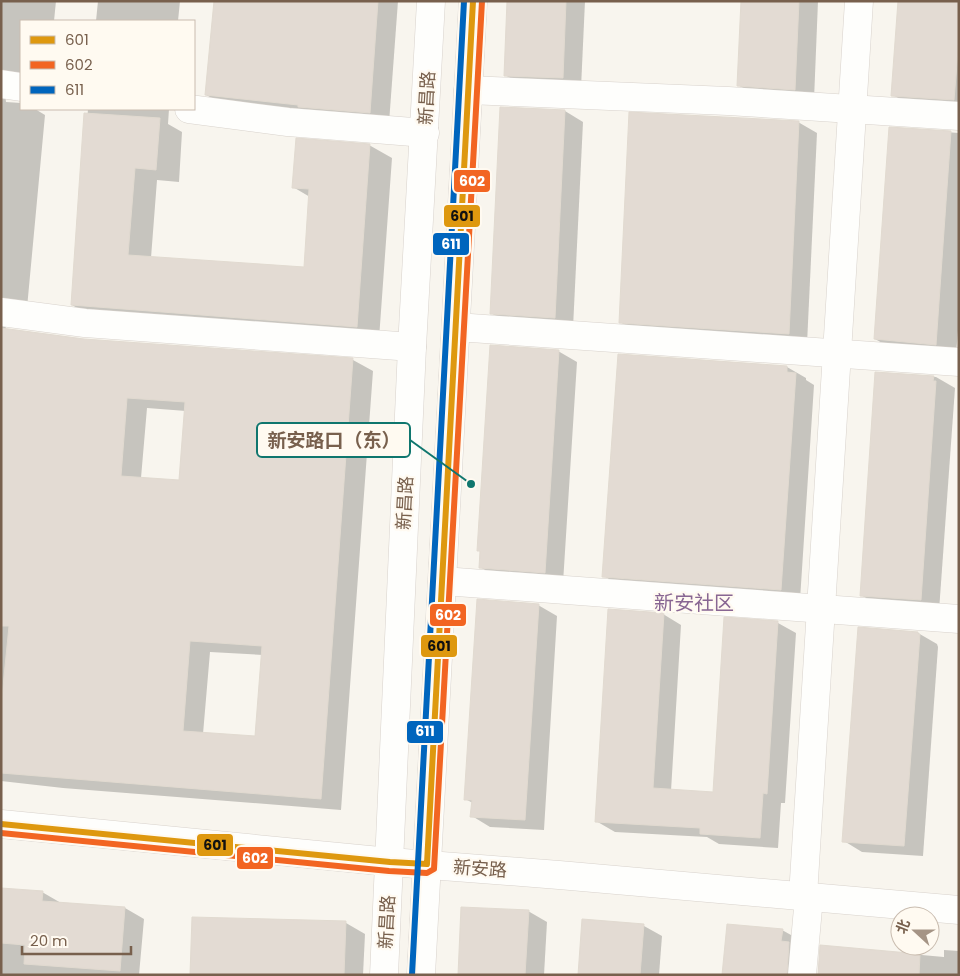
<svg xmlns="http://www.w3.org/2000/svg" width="960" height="976" font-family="Poppins,'Noto Sans SC',sans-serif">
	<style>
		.shadow { fill: #0003; fill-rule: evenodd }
		.building { fill: #e3dbd3; stroke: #e1dad0; fill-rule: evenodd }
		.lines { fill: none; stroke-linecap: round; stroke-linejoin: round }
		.minor-casing { stroke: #d8d2cc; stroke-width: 29 }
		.minor { stroke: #fefefc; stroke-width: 28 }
		.bus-1-casing { stroke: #fffaf1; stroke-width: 10 }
		.bus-2-casing { stroke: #fffaf1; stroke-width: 10 }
		.bus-3-casing { stroke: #fffaf1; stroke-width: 10 }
		.bus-1 { stroke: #de980f; stroke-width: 6 }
		.bus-2 { stroke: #f26522; stroke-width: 6 }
		.bus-3 { stroke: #0065bd; stroke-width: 6 }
		.labels { text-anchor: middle; stroke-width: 4.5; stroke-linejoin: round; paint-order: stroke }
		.street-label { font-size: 18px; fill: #78604d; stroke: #fffaf1 }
		.quarter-label { font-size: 20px; fill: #886693; stroke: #fffaf1 }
		.leader { fill: none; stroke: #0f766e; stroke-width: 2 }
		.callout-dot { fill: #0f766e; stroke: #fffaf1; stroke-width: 2 }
		.callout { fill: #fffaf1; stroke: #0f766e; stroke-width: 2 }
		.callout-label { font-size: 19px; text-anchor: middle; font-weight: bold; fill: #78604d }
		.line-badge { stroke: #fffaf1; stroke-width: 2 }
		.badge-label { font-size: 14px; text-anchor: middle; font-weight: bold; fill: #fff }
		.pale-badge-label { font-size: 14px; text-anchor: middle; font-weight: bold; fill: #111 }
	</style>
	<rect width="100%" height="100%" fill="#f8f5ee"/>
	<g class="shadow">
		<path d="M1 1H56L54 21H21V80L5 94 6 102 21 103V109H35L45 115 27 308 5 321 6 330 83 340 353 360 373 371 341 810 63 788 1 781ZM147 408 186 411 180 481 141 478ZM210 652 263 655 256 738 203 734Z"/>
		<polygon points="98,1 180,1 178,21 96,21"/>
		<polygon points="215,1 398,1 389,123 225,105 206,95"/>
		<polygon points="508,1 585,1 581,88 524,86 505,75"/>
		<polygon points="742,1 818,1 814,100 757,96 738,85"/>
		<polygon points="959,1 959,109 910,105 893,95"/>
		<polygon points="88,109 169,109 168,124 182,132 179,182 157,180 151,258 305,268 310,197 293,187 369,145 392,158 379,339 94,318 72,305"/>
		<polygon points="565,111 583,122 573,328 510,324 491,313"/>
		<polygon points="798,122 817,133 807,344 639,333 620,322"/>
		<polygon points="891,128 959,133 959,319 956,354 893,349 875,339"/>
		<polygon points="558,351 577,362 563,583 499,578 480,567 481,552 478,550"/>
		<polygon points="787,367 806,378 806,380 814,385 800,600 622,587 604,576"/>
		<polygon points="876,373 936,377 955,388 939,611 880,606 861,595"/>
		<polygon points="538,605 557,616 544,830 490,827 472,816 473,803 465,799"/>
		<polygon points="663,614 681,625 671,791 714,794 778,623 796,633 785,803 781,803 778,848 719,844 707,837 615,832 596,821"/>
		<polygon points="918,633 937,644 938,647 923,856 862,852 844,841"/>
		<polygon points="1,889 42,892 61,903 125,908 144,919 139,975 1,975"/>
		<polygon points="528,911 547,922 544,975 459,975"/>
		<polygon points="289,920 346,923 365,934 363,975 191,975"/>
		<polygon points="644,926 662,936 659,975 579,975"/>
		<polygon points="782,930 800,940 805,975 724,975"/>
		<polygon points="822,946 944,957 944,950 959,951 959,975 819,975"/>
	</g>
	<g class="building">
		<polygon points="214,1 378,1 370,113 298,107 298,105 205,95"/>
		<polygon points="507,1 566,1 563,78 504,76"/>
		<polygon points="741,1 799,1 795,90 737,86"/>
		<polygon points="898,1 959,1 959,39 954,100 891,96"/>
		<polygon points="500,107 565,110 555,318 490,314"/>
		<polygon points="629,112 799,121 789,334 619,323"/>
		<polygon points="84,113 160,118 156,170 135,168 128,255 304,267 309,189 292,188 296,138 370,144 357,327 71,305"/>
		<polygon points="889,127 951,131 936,345 874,339"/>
		<path d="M1 328 84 339 353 358 321 799 1 773V707L9 626H1ZM127 398 185 402 179 480 121 476ZM190 641 262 646 255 736 183 731Z"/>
		<polygon points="490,345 559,350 545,573 479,568 480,551 477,551"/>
		<polygon points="618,354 787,366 787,372 796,373 781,590 602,577"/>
		<polygon points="875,372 934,376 933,381 936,381 921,600 860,596"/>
		<polygon points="477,599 539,604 525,820 470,817 472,800 464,800"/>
		<polygon points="608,609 664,613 653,788 713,792 724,617 778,621 767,794 763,793 760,838 700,834 700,828 595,822"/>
		<polygon points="858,627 918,632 918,634 920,634 904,846 842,842"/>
		<polygon points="1,888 43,891 42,901 125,907 120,971 24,964 25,945 1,943"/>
		<polygon points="461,907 529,910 525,975 458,975"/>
		<polygon points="192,917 346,921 344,975 190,975"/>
		<polygon points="582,919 644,924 640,975 578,975"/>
		<polygon points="727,924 783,929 781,941 789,942 787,975 722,975"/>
		<polygon points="820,945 920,954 919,975 818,975"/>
	</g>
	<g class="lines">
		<defs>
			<g id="minor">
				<polyline points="1,84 21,87"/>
				<polyline points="468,90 728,101 959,116"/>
				<polyline points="189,109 288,122 425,133"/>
				<polyline points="1,312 85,323 412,347"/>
				<polyline points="456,327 959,362"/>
				<polyline points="443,581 959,619"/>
				<polyline points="1,824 390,862 559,875 959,910"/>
				<polyline points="803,896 859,1"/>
				<polyline points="384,975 412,347 431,1"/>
				<polyline points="421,975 473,1"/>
				<polyline points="802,975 809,897"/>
			</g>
		</defs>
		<use href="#minor" class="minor-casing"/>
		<use href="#minor" class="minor"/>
		<defs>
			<polyline id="bus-1" points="1,824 390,862 427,864 473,1"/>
			<polyline id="bus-2" points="1,833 389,871 427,873 434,869 482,1"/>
			<polyline id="bus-3" points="412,975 464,1"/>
		</defs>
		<use href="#bus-1" class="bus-1-casing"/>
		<use href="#bus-2" class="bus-2-casing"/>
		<use href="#bus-3" class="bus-3-casing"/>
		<use href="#bus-1" class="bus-1"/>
		<use href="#bus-2" class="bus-2"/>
		<use href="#bus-3" class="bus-3"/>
	</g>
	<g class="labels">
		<g class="street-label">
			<text transform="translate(427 98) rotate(-87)" y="6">新昌路</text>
			<text transform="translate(405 503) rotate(-87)" y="6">新昌路</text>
			<text transform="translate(480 869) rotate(4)" y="6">新安路</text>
			<text transform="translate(387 922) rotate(-87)" y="6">新昌路</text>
		</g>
		<g class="quarter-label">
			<text x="694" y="610">新安社区</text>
		</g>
	</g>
	<path class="leader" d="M471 484L410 440"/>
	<circle class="callout-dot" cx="471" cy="484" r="5"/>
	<rect class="callout" x="257" y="423" width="153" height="34" rx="5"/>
	<g class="callout-label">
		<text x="334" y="447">新安路口（东）</text>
	</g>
	<g class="line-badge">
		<rect x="453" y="169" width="38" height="24" rx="5" fill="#f26522"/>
		<rect x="443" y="204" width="38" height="24" rx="5" fill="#de980f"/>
		<rect x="432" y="232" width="38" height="24" rx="5" fill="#0065bd"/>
		<rect x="429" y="603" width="38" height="24" rx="5" fill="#f26522"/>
		<rect x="420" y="634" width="38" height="24" rx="5" fill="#de980f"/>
		<rect x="406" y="720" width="38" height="24" rx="5" fill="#0065bd"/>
		<rect x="196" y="833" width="38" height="24" rx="5" fill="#de980f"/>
		<rect x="236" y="846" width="38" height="24" rx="5" fill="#f26522"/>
	</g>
	<g class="badge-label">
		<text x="472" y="186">602</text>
		<text x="451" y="249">611</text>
		<text x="448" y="620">602</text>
		<text x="425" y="736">611</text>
		<text x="255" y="863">602</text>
	</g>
	<g class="pale-badge-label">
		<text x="462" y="221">601</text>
		<text x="439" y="651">601</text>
		<text x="215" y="850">601</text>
	</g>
	<rect width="960" height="976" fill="none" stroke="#78604d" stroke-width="5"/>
	<rect x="20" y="20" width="175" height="90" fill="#fffaf1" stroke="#c9bcaf"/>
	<rect x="30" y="36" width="25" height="8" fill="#de980f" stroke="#c9bcaf"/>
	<text x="65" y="45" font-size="15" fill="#78604d">601</text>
	<rect x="30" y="61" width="25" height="8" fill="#f26522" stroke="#c9bcaf"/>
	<text x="65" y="70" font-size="15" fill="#78604d">602</text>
	<rect x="30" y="86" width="25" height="8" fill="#0065bd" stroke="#c9bcaf"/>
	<text x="65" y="95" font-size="15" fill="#78604d">611</text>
	<g transform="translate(915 931) rotate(291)"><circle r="24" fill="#fffaf1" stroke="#c9bcaf"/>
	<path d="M0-4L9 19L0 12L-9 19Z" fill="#a59485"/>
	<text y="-8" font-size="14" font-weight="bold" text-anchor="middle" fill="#78604d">北</text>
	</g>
	<path d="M22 946v8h109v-8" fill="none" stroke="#78604d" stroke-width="2.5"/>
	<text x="30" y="946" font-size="15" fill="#78604d" stroke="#fffaf1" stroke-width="4" paint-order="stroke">20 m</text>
</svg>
